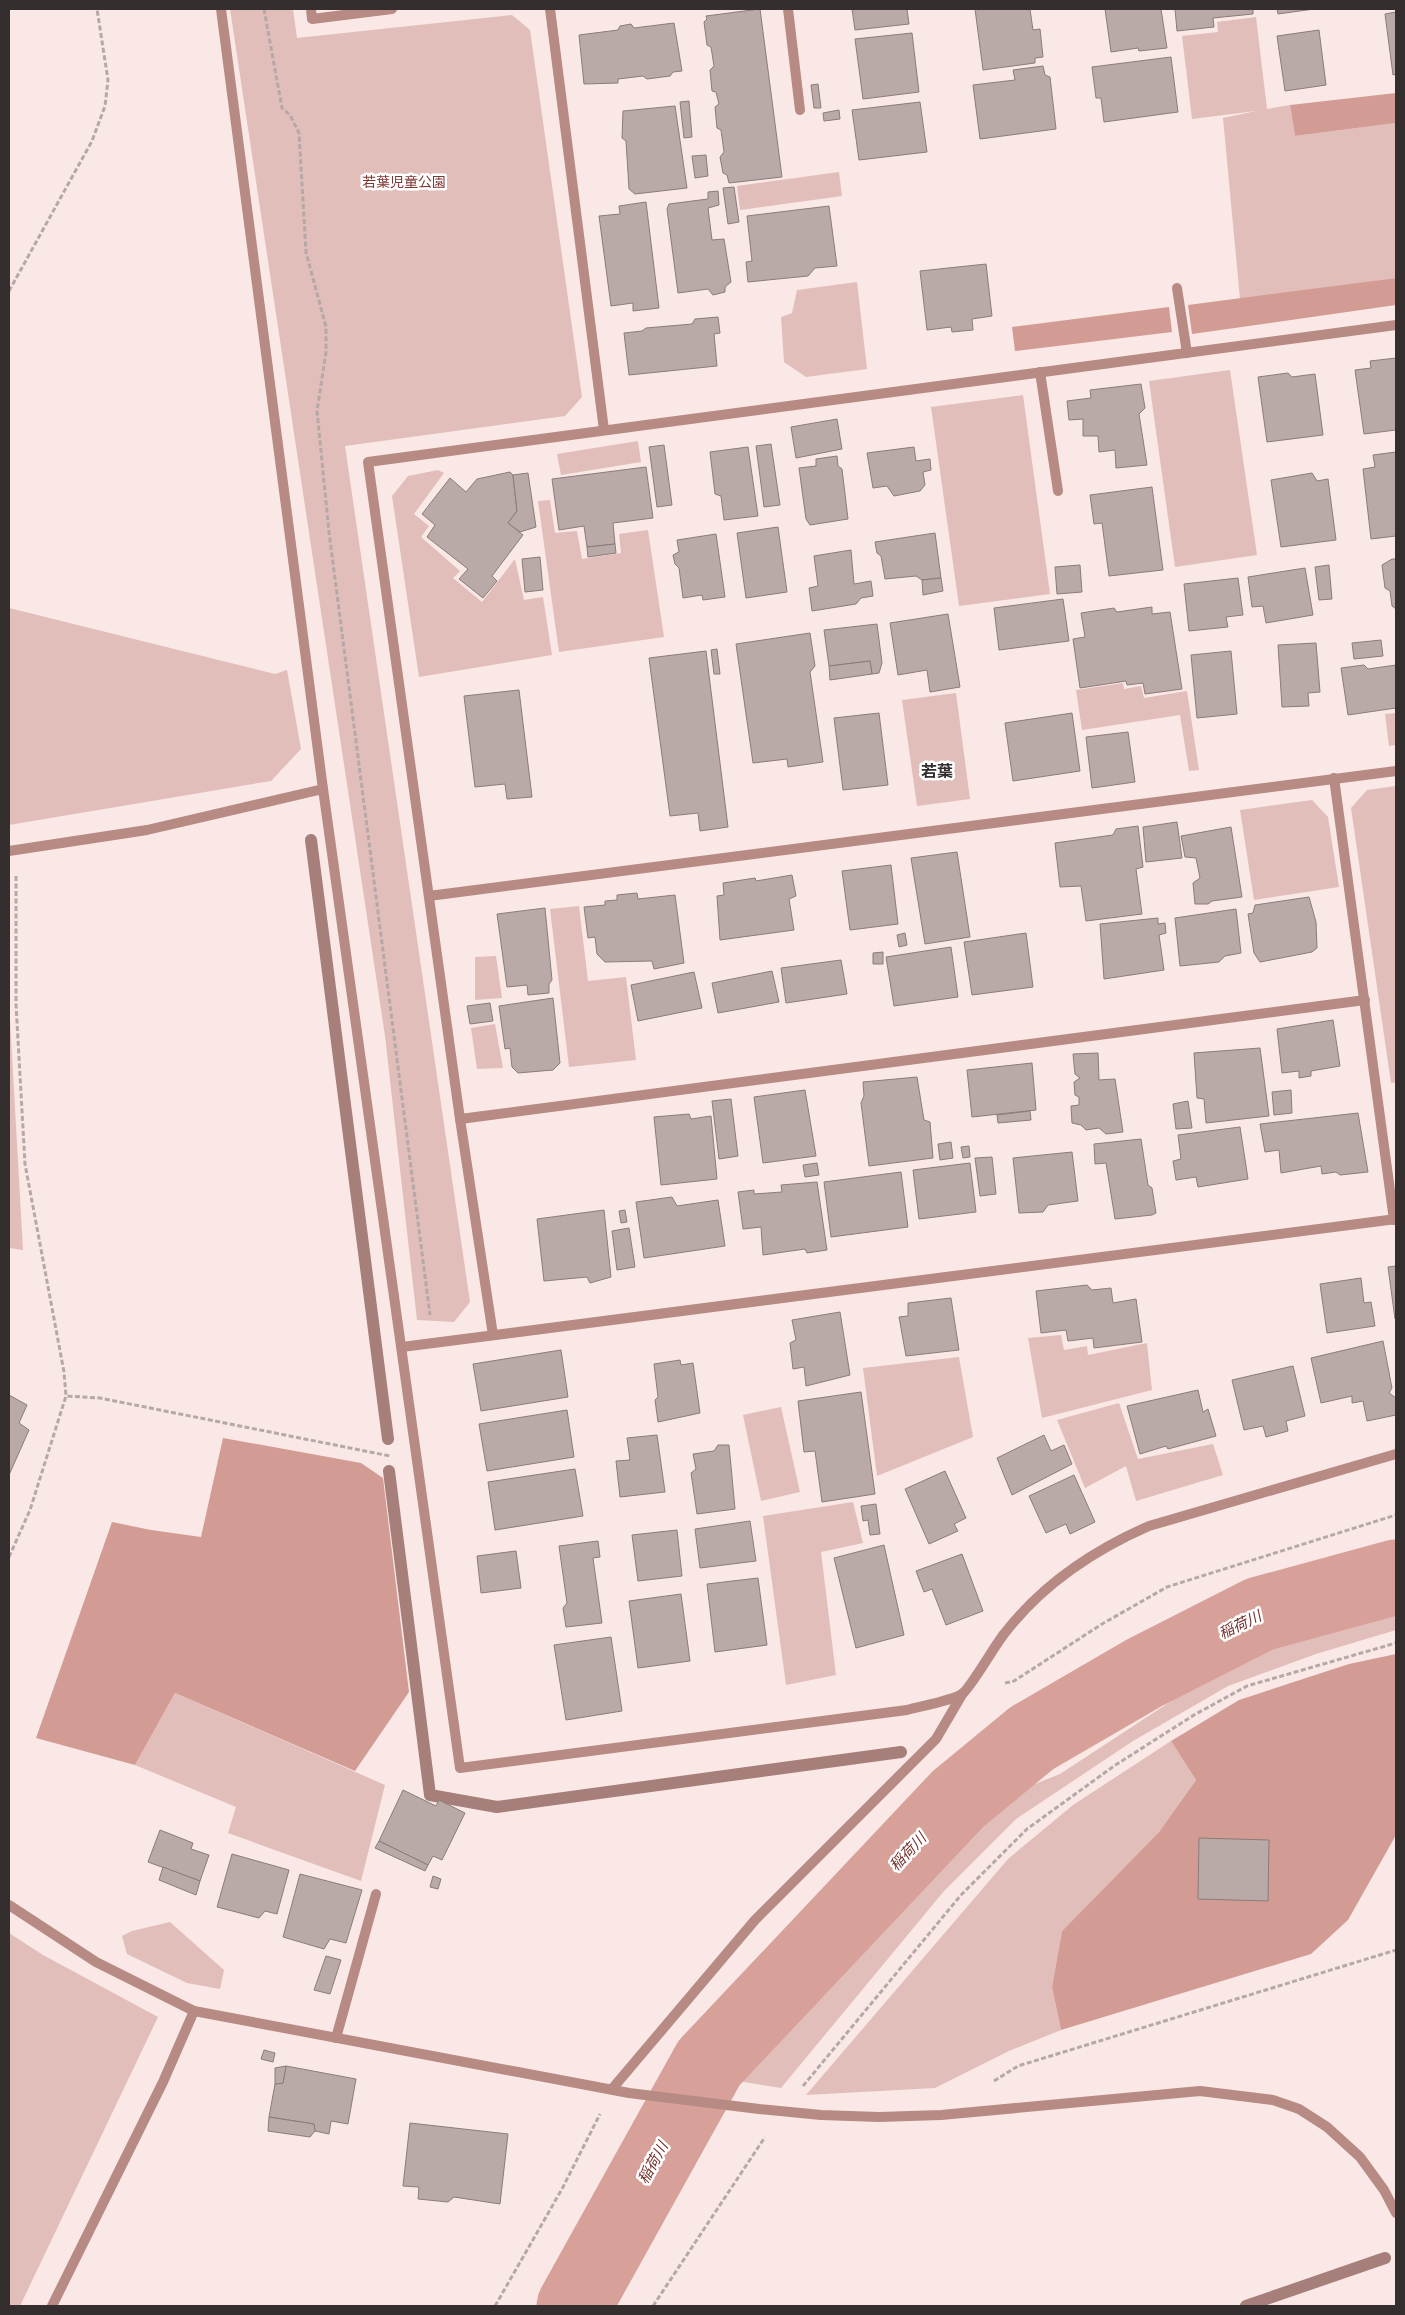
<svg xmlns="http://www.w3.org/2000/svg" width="1405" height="2315" font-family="Overpass,'Noto Sans JP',sans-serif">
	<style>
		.green { fill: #e2beba }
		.forest { fill: #d29c95 }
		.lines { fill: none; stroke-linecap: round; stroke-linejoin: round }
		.stream { stroke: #a67e7a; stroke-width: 12 }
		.river { stroke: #d7a19a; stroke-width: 75 }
		.building { fill: #b9a9a7; stroke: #8b7b79 }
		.path { stroke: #b5a8a7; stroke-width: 3; stroke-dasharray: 5 2.5; stroke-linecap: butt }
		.service { stroke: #b78a84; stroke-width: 10 }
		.minor { stroke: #b78a84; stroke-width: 10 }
		.labels { text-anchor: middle; stroke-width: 5; stroke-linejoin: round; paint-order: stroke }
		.park-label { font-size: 14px; fill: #7c3833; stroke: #fff }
		.water-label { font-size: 15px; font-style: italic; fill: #74302c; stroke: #fff }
		.quarter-label { font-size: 16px; font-weight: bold; fill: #352e2e; stroke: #fff }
	</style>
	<rect width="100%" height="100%" fill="#f9e8e6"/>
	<g class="green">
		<polygon points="230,9 293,9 297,38 512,15 530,30 582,397 565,416 345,446 470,1302 454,1322 417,1320 385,1036"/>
		<polygon points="1256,17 1267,109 1290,105 1295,136 1396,123 1396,278 1240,299 1223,118 1256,111 1192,119 1182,36 1218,32 1217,22"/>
		<polygon points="839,172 842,196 740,210 737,186"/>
		<polygon points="857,282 867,369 806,377 784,362 781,317 792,313 797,290"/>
		<polygon points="1230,370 1257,555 1175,567 1149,381"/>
		<polygon points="1023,395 1050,594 959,606 931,407"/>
		<polygon points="638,441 641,462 561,475 557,454"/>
		<polygon points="438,470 444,473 414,514 429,526 421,537 460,571 453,578 482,602 515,559 524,600 543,597 552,655 419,677 392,496 408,476"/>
		<polygon points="550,500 555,533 577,531 582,559 621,553 619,534 648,530 664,637 559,652 538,501"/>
		<polygon points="9,608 275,674 287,670 301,749 271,781 9,825"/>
		<polygon points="1123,683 1124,689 1141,686 1144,698 1187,691 1199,770 1189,771 1180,715 1082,730 1076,690"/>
		<polygon points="956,693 970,799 917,806 902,700"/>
		<polygon points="1396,713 1396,745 1389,746 1385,714"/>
		<polygon points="1396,786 1396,1082 1391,1083 1351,808 1367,790"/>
		<polygon points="1312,800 1328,817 1339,887 1254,900 1240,810"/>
		<polygon points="579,906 588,981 626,977 636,1060 569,1067 550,909"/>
		<polygon points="496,956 502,998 475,1000 475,957"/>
		<polygon points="9,1002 23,1250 9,1248"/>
		<polygon points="495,1024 503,1068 477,1069 471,1028"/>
		<polygon points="1061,1335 1064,1350 1087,1346 1088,1355 1147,1343 1152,1390 1042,1418 1028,1338"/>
		<polygon points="959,1357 973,1437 877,1476 863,1368"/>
		<polygon points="1119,1403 1138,1459 1213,1444 1223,1475 1136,1501 1126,1466 1085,1488 1057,1420"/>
		<polygon points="781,1407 800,1492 761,1501 743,1415"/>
		<polygon points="853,1502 863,1543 821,1552 836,1675 786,1685 763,1516"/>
		<polygon points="1396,1614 1396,1630 1316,1654 1228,1686 1133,1741 1016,1819 944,1891 781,2088 713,2077 716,2067 982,1805 1060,1774 1205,1679 1287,1643"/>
		<polygon points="175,1693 385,1785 361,1881 228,1833 236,1807 135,1765"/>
		<polygon points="1171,1741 1196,1780 1159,1832 1062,1931 1052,1987 1061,2030 1009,2051 935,2088 806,2095 1008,1859 1073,1805"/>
		<polygon points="170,1922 224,1970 220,1989 187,1983 127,1954 122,1936 132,1931"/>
		<polygon points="9,1933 43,1955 158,2017 20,2306 9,2306"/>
	</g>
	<g class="forest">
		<polygon points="1396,93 1396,123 1295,136 1290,105"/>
		<polygon points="1396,278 1396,305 1192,334 1188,305"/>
		<polygon points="1169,307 1172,332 1015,351 1012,327"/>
		<polygon points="223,1438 361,1463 383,1478 409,1692 355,1771 175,1693 135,1765 36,1738 112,1522 151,1530 201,1537"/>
		<polygon points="1396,1654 1396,1835 1348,1920 1311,1954 1061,2030 1052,1987 1062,1931 1159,1832 1196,1780 1171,1741 1239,1700 1349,1664"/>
	</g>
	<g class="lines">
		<g class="stream">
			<polyline points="311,840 388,1439"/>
			<polyline points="389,1471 430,1795 497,1807 901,1752"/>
			<polyline points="1246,2306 1385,2258"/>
		</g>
		<polyline class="river" points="574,2306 709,2063 958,1799 1032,1738 1144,1673 1260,1614 1396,1577"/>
	</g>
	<g class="building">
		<polygon points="760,9 782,177 729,183 727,175 723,173 720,157 724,152 721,130 717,128 715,107 719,104 716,92 712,91 710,70 714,66 711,47 707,45 704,22 707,19 706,16"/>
		<polygon points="852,9 907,9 909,24 855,30"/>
		<polygon points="975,9 1030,9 1033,30 1040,29 1043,57 1035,58 1035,63 983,70"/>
		<polygon points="1105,9 1161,9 1167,48 1139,51 1138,48 1111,52"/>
		<polygon points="1175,9 1253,9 1253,14 1213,18 1214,27 1177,31"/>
		<polygon points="1277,9 1314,9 1278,14"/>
		<polygon points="1396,12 1396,74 1393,75 1385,14"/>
		<polygon points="674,23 682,71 673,72 670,76 647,79 643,76 618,79 618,83 584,84 579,35 618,30 620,26 631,24 634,28"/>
		<polygon points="1319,30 1326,85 1285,91 1277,36"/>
		<polygon points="912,33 919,92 863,99 855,39"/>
		<polygon points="1171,57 1178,112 1104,122 1101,98 1096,98 1092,67"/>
		<polygon points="1043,66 1045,75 1050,77 1056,129 980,139 973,85 1015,80 1013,70"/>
		<polygon points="818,84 821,108 814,108 811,85"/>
		<polygon points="689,101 692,137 684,138 680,102"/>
		<polygon points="920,102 927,152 859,160 852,110"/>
		<polygon points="675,106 687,188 635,194 629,189 626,141 622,138 623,111"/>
		<polygon points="839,110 840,119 824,121 823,113"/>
		<polygon points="706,155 708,176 695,178 692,156"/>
		<polygon points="734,187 739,222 728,224 723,188"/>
		<polygon points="718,191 719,205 708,208 712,240 724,239 731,282 725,287 725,292 713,295 708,289 678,293 667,209 669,204 708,199 708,192"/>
		<polygon points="646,202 659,308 633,311 633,303 611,306 599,216 620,214 619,206"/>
		<polygon points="829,206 837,266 815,268 808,276 748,282 746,262 752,261 747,216"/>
		<polygon points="986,264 992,316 972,319 973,330 952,332 951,327 927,330 920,271"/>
		<polygon points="718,317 720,333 714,334 717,366 629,375 624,333 642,331 646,328 692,324 695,319"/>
		<polygon points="1396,358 1396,430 1364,434 1355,370 1371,368 1370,361"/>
		<polygon points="1288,373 1292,377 1315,374 1323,435 1267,442 1258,377"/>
		<polygon points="1141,384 1145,408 1139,414 1147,465 1116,468 1115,450 1099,452 1098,436 1083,436 1083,419 1069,420 1067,401 1091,398 1090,390"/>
		<polygon points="837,419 842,449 796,458 791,427"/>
		<polygon points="771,444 780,505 764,507 756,446"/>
		<polygon points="664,445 672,505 657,507 649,447"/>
		<polygon points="748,447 758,516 724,520 721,496 715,494 710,452"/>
		<polygon points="914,447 916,461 930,459 931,470 923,472 925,485 920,491 894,496 887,486 873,488 867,453"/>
		<polygon points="1396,452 1396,536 1371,539 1363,469 1375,467 1373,455"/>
		<polygon points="837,456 838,466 842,469 848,519 810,525 806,519 799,468 816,466 816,459"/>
		<polygon points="646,467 653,518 613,523 615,544 587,547 584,526 559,530 552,479"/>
		<polygon points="510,472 513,475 517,511 508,523 523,535 492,576 497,581 483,598 459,579 468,569 427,537 435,525 422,514 450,478 466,492 477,479"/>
		<polygon points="528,473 536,527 520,532 508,523 517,511 513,475"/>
		<polygon points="1312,473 1317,481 1328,479 1336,540 1281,547 1271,480"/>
		<polygon points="1152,487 1163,570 1109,576 1102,523 1094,524 1090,495"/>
		<polygon points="778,527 787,592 746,598 737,533"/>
		<polygon points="935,533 941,578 922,580 916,576 885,579 881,556 877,553 875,542"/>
		<polygon points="716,534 725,597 703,600 702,595 683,598 679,568 675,564 673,555 679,552 677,540"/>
		<polygon points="615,544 616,553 588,557 587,547"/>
		<polygon points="851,550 854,584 871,581 873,596 861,598 856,604 812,611 809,588 818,586 814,556"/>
		<polygon points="540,557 543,590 525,592 522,559"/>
		<polygon points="1392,559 1396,559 1396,609 1392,606 1390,591 1385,588 1382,565"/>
		<polygon points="1080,565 1082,592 1057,594 1055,567"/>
		<polygon points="1329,565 1332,599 1319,600 1315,567"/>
		<polygon points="1305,568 1313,615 1266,623 1263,606 1252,607 1248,577"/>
		<polygon points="941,578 943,591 923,595 922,580"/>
		<polygon points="1238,578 1243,615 1226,617 1228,627 1189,631 1184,584"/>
		<polygon points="1063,599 1069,641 999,650 994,608"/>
		<polygon points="1152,607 1152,614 1170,612 1182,689 1145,694 1143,683 1127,685 1126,681 1080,688 1073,639 1085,637 1081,613 1114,608 1117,612"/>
		<polygon points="948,614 960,687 930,692 927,670 898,675 890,623"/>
		<polygon points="877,624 882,663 879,673 872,674 870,661 829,666 824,630"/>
		<polygon points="810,633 815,666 810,672 823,762 788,767 787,759 753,763 736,644"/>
		<polygon points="1381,640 1383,656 1354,659 1352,643"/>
		<polygon points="1316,643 1320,692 1308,693 1309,706 1282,707 1278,645"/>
		<polygon points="717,649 720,674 714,674 711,650"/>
		<polygon points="706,651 728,827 700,831 698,813 670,816 649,658"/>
		<polygon points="1231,651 1237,714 1197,718 1191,655"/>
		<polygon points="870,661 872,674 830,680 829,666"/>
		<polygon points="1364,665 1368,669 1396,665 1396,708 1348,715 1341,668"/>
		<polygon points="519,690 532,797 507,799 505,784 475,787 464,696"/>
		<polygon points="879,713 888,785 843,790 834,718"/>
		<polygon points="1072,713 1080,771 1013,781 1005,723"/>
		<polygon points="1128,732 1135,782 1092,788 1086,737"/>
		<polygon points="1177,822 1182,858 1146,862 1143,827"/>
		<polygon points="1138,826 1143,867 1136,869 1142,914 1086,921 1081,886 1060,887 1055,843 1113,835 1116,829"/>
		<polygon points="1231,827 1242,897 1212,901 1208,904 1195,904 1193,883 1200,878 1196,858 1185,857 1181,836"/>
		<polygon points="957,852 970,937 925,944 911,858"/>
		<polygon points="891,865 898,924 850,930 842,871"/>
		<polygon points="792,875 796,896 789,899 794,930 720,940 717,896 724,895 723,883 755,878 756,881"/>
		<polygon points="637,893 638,899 675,895 684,963 654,969 652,961 605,962 597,954 595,937 588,938 584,907 605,905 605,901 617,900 617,895"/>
		<polygon points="1309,897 1316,922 1317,948 1312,952 1260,962 1254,953 1248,914 1253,913 1255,905"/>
		<polygon points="545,908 552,980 549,984 549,993 528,995 527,985 507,987 497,914"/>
		<polygon points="1236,909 1241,953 1225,956 1219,962 1180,966 1175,918"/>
		<polygon points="1158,918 1158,924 1165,923 1166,933 1159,935 1164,970 1104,979 1100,924"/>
		<polygon points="905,933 907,945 899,947 897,935"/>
		<polygon points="1026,933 1033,987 972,995 964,942"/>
		<polygon points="951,947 958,997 894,1006 886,957"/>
		<polygon points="883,952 883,964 873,964 873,953"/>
		<polygon points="841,960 847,994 786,1003 781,968"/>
		<polygon points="772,971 779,1002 718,1013 712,983"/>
		<polygon points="694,972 702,1008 638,1021 631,985"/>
		<polygon points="553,998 560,1063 553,1070 518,1073 512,1067 510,1048 505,1049 499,1006"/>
		<polygon points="490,1003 493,1021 470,1024 467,1006"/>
		<polygon points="1333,1020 1340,1066 1311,1071 1311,1076 1299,1078 1299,1071 1282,1073 1277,1029"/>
		<polygon points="1260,1048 1269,1116 1206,1123 1204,1099 1197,1098 1194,1053"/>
		<polygon points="1098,1053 1099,1080 1115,1079 1123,1132 1106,1134 1099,1128 1086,1130 1081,1125 1072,1123 1071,1106 1079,1105 1079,1097 1075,1095 1074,1082 1080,1078 1075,1074 1073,1054"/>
		<polygon points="1032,1063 1036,1110 972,1117 967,1070"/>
		<polygon points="917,1077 924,1120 930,1122 933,1158 869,1166 861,1103 864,1096 863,1082"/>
		<polygon points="805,1090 816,1156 763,1163 754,1097"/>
		<polygon points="1291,1090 1292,1113 1274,1115 1272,1092"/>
		<polygon points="731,1099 738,1156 719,1159 712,1101"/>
		<polygon points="1188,1101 1192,1128 1176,1129 1173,1104"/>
		<polygon points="1030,1111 1031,1120 998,1123 997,1115"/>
		<polygon points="1358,1113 1368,1172 1340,1175 1336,1172 1322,1174 1321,1166 1281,1173 1279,1150 1265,1152 1260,1124"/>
		<polygon points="689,1114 691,1119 711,1116 717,1179 661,1185 654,1117"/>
		<polygon points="1240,1127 1248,1179 1198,1187 1196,1177 1176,1180 1173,1161 1181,1159 1178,1135"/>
		<polygon points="1141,1139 1148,1185 1152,1188 1156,1213 1152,1215 1115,1219 1106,1163 1095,1164 1094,1144"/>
		<polygon points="951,1142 953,1158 940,1160 938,1144"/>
		<polygon points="969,1146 970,1157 963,1158 961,1147"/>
		<polygon points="1072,1152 1078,1201 1048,1205 1043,1212 1019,1213 1013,1158"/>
		<polygon points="992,1157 996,1194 980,1196 975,1158"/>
		<polygon points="817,1163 819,1175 805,1177 803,1165"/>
		<polygon points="970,1163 976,1212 919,1219 913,1170"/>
		<polygon points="901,1172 908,1227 831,1237 824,1182"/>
		<polygon points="817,1182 827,1250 807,1253 805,1249 763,1255 761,1227 743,1229 738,1192 754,1190 754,1194 782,1192 781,1185"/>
		<polygon points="672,1197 677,1206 718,1200 725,1246 644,1258 636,1202"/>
		<polygon points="604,1210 611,1277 590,1283 587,1277 544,1281 537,1219"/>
		<polygon points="625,1210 627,1222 621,1223 619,1211"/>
		<polygon points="629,1228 635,1267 617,1270 612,1231"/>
		<polygon points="1396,1266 1396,1319 1395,1319 1388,1267"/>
		<polygon points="1361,1278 1364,1303 1371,1302 1375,1326 1327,1333 1320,1284"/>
		<polygon points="1087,1285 1092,1290 1111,1288 1113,1303 1136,1299 1142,1342 1094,1348 1093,1338 1068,1341 1066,1330 1041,1333 1036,1291"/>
		<polygon points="951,1298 959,1350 906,1356 899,1317 908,1316 908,1303"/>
		<polygon points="840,1312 850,1375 806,1386 804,1367 793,1369 790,1343 796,1340 792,1320"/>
		<polygon points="1383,1341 1392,1388 1389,1393 1396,1398 1396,1415 1367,1421 1363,1401 1352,1403 1352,1396 1321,1403 1311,1358"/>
		<polygon points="561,1350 568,1397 481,1411 473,1364"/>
		<polygon points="680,1360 681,1365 693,1363 700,1413 658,1422 655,1400 658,1397 654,1364"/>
		<polygon points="1293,1366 1305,1416 1286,1421 1288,1431 1266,1437 1263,1426 1244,1430 1232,1380"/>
		<polygon points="1198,1390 1203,1412 1208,1409 1216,1436 1168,1449 1166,1446 1140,1454 1127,1406"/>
		<polygon points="861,1392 875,1494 822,1502 815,1451 804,1452 798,1401"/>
		<polygon points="9,1395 27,1405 19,1423 29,1430 9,1475"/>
		<polygon points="567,1410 574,1457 487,1471 479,1424"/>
		<polygon points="657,1435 665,1492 620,1497 616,1461 630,1460 627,1438"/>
		<polygon points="1044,1435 1051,1451 1064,1445 1072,1464 1012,1495 997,1458"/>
		<polygon points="718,1445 729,1445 735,1509 697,1514 691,1473 696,1469 693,1454 714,1451"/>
		<polygon points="575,1469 583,1516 495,1530 488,1482"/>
		<polygon points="945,1471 966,1518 954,1524 958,1531 929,1544 905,1489"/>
		<polygon points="1074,1475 1095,1522 1070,1534 1066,1524 1046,1533 1029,1496"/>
		<polygon points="876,1504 880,1534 870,1535 868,1520 863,1521 861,1506"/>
		<polygon points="750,1521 756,1561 700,1568 695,1529"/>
		<polygon points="677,1530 682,1576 638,1581 632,1535"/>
		<polygon points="598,1541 600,1557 593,1558 602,1623 566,1627 563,1608 567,1603 559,1546"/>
		<polygon points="884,1545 904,1635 856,1648 834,1558"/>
		<polygon points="516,1551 521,1588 481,1593 477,1556"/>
		<polygon points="962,1554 983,1611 946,1625 932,1589 924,1592 916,1571"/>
		<polygon points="758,1578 767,1645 715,1652 707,1584"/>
		<polygon points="681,1594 690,1661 638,1668 629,1601"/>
		<polygon points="611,1637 622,1711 566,1720 554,1645"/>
		<polygon points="403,1790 436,1806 439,1800 465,1813 442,1860 433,1856 428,1865 379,1841"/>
		<polygon points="160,1830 193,1843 191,1849 209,1855 200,1881 148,1862"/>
		<polygon points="1199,1838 1269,1840 1268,1901 1198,1899"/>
		<polygon points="379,1841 428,1865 425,1871 375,1848"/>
		<polygon points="232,1854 289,1870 277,1914 265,1911 259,1918 217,1907"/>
		<polygon points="163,1867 200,1881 196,1895 159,1880"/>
		<polygon points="300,1874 362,1890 346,1943 330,1939 324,1949 283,1937"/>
		<polygon points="433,1876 441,1879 438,1889 430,1887"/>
		<polygon points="326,1956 341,1960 330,1994 314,1990"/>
		<polygon points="264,2050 275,2053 273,2062 261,2059"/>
		<polygon points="286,2066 356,2079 348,2124 331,2121 329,2134 315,2131 314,2124 269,2117 275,2084 283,2083"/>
		<polygon points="286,2066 283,2083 275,2084 275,2068"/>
		<polygon points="269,2117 314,2124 315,2131 310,2137 268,2131"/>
		<polygon points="410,2123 508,2134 500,2204 454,2197 448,2202 418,2199 419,2187 403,2186"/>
	</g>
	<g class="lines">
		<g class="path">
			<polyline points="264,9 282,108 290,115 299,133 306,252 326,327 326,352 317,411 329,532 430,1315"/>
			<polyline points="9,291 92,141 105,106 108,80 97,9"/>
			<polyline points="16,876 16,1004 25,1164 64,1372 66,1396"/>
			<polyline points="9,1557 30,1510 66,1396 100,1398 390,1456"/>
			<polyline points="1005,1683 1014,1681 1102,1624 1167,1587 1396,1515"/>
			<polyline points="994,2081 1018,2066 1396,1950"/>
			<polyline points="803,2086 961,1895 1027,1829 1114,1766 1194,1715 1247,1686 1396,1643"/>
			<polyline points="495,2306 562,2189 600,2114"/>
			<polyline points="653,2306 765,2137"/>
		</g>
		<g class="service">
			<polyline points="1177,288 1187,353"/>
			<polyline points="612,2089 755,1920 936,1739 963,1693"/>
		</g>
		<g class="minor">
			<path d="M221 9 323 789 460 1768 907 1710C921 1706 951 1701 962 1694 970 1689 995 1645 1004 1634 1041 1586 1094 1550 1149 1526L1396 1454"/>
			<polyline points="311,9 312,19 392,9"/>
			<polyline points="550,9 604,430"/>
			<polyline points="788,9 800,110"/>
			<polyline points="1040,372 1058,491"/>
			<polyline points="1334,778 1394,1220"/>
			<polyline points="9,851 147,830 323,789"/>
			<polyline points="429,896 1396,771"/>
			<polyline points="460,1119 1365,1000"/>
			<polyline points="493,1335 460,1119 368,462 1396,325"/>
			<polyline points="402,1347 1396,1219"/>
			<polyline points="9,1905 96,1962 194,2011 629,2093 759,2109 821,2115 879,2117 941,2115 1200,2091 1273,2100 1299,2109 1327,2127 1360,2157 1384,2190 1396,2213"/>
			<polyline points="336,2038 376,1894"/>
			<polyline points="52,2306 163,2082 194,2011"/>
		</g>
	</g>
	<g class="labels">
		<g class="park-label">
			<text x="404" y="187">若葉児童公園</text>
		</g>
		<g class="water-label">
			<text transform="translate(1240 1625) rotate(-26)" y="5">稲荷川</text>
			<text transform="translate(908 1852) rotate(-47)" y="5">稲荷川</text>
			<text transform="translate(653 2163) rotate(-61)" y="5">稲荷川</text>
		</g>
		<g class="quarter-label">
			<text x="937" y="777">若葉</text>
		</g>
	</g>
	<rect width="1405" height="2315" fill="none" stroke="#352e2e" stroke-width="20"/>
</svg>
